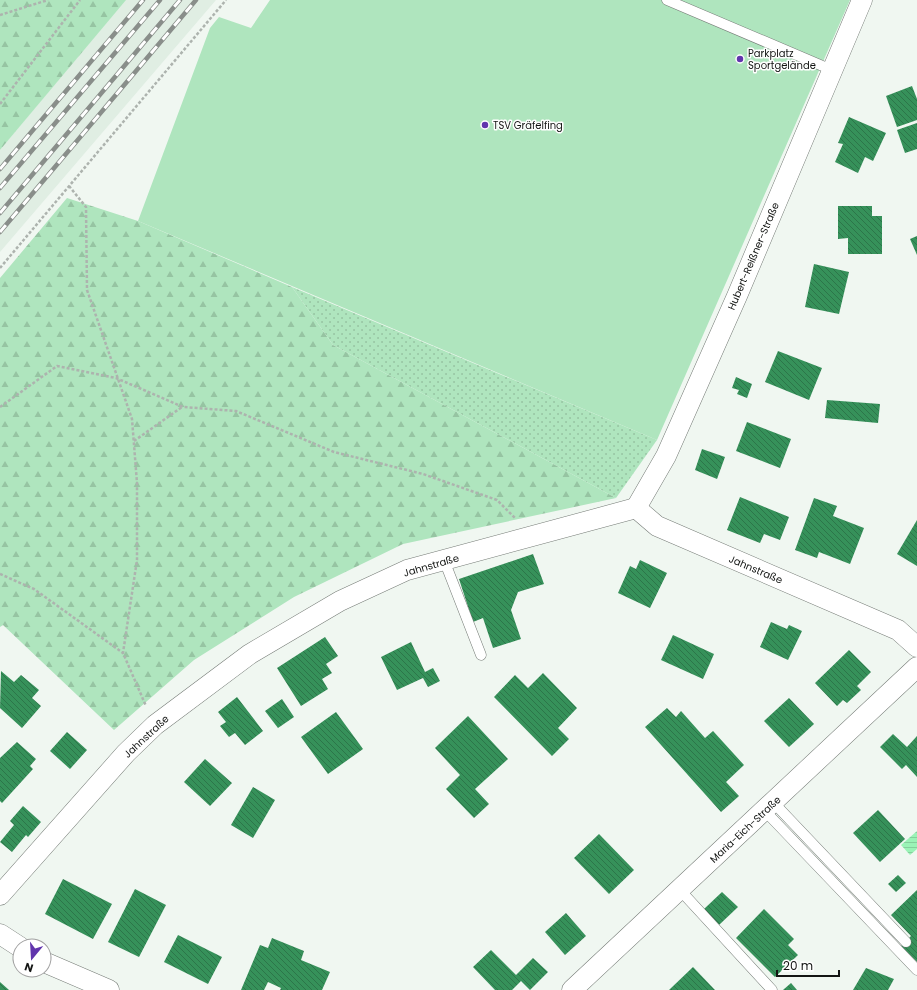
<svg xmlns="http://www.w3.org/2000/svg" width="917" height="990" font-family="Poppins,sans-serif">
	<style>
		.built { fill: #e0eee3 }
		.grass { fill: url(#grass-dots) }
		.forest { fill: url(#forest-firs) }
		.park { fill: #afe5be }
		.water { fill: url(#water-rules) }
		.building { fill: url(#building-back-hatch) }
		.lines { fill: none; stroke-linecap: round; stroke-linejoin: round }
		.service-casing { stroke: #757b76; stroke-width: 11 }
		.minor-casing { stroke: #757b76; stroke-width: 21 }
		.path { stroke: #adb3ae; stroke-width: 2.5; stroke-dasharray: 3 2; stroke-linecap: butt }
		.service { stroke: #fff; stroke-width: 10 }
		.minor { stroke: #fff; stroke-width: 20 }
		.rail-casing { stroke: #898e8a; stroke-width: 4.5 }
		.rail { stroke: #fff; stroke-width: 3; stroke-dasharray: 9; stroke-linecap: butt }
		.poi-dot { fill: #6135ad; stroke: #fff; stroke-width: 1.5 }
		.labels { text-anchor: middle; stroke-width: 3; stroke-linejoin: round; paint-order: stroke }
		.poi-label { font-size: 10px; fill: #131513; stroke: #fff; text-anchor: start }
		.street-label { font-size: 10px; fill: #131513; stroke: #fff }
	</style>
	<defs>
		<pattern id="grass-dots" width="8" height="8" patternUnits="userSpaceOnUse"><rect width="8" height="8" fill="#afe5be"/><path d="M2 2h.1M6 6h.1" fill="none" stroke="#96c4a2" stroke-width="1.8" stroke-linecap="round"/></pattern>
		<pattern id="forest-firs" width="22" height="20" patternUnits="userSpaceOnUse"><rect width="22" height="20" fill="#afe5be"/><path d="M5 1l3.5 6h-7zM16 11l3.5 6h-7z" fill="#96c4a2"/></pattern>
		<pattern id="water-rules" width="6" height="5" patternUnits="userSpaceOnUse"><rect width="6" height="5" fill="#9af3b6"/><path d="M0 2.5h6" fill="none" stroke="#84cf9c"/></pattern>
		<pattern id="building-back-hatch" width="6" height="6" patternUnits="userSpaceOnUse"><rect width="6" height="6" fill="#36915a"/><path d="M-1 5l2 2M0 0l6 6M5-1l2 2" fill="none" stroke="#2c7549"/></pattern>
	</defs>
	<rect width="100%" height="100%" fill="#f0f7f1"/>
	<polygon class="built" points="125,0 216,0 0,252 0,150"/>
	<polygon class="grass" points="292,287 657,440 616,498 333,345"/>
	<g class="forest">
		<polygon points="0,0 126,0 0,150"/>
		<polygon points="67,198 138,221 292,287 333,345 616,498 403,544 294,597 194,660 114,730 3,625 0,627 0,278"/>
	</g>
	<polygon class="park" points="270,0 850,0 657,440 138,221 210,28 219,17 251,28"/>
	<polygon class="water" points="917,831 917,849 910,855 901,845"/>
	<g class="building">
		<polygon points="912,86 917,99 917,120 897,127 886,96"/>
		<polygon points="849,117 886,133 873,161 865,157 858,173 835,162 843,144 838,143"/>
		<polygon points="917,123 917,149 905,153 897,130"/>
		<polygon points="838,206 872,206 872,216 882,216 882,254 848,254 848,238 838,239"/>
		<polygon points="917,236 917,255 910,239"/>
		<polygon points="814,264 849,272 839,314 805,307"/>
		<polygon points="778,351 822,368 809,400 765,382"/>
		<polygon points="736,377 752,384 747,398 737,394 739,390 732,388"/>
		<polygon points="827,400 880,404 878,423 825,418"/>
		<polygon points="747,422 791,439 780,468 736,451"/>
		<polygon points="702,449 725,457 717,479 695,470"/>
		<polygon points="740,497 789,517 780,540 764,534 760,543 727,530"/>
		<polygon points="814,498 837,506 833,516 864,528 850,564 819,552 817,558 795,550"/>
		<polygon points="917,520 917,566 897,554"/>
		<polygon points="533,554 544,584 518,592 511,610 521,639 493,648 483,618 473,622 459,579"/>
		<polygon points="640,560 667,573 650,608 618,593 630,566 636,569"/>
		<polygon points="771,622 787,629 789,625 802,631 788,660 760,647"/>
		<polygon points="673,635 714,654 703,679 661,660"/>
		<polygon points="325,637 338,656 326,664 332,673 322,679 328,689 301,706 277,668"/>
		<polygon points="411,642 425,672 433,668 440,681 428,687 423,678 397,690 381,657"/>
		<polygon points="849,650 871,672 857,686 861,690 847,703 843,700 837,706 815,683"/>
		<polygon points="1,671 14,682 21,675 39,690 32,698 41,706 22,728 0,708"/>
		<polygon points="543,673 577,708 558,728 569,739 552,756 494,697 515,675 528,688"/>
		<polygon points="237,697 263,731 245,745 235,733 229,737 220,726 226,722 218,712"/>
		<polygon points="789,698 814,724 789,747 764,721"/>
		<polygon points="282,699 294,717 278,728 265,711"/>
		<polygon points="667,708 676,717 681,711 705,738 713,731 744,765 726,782 739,796 721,812 645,727"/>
		<polygon points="336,712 363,749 328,774 301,737"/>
		<polygon points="468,716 508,759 475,789 489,804 474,818 446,789 460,775 435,748"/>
		<polygon points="67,732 87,750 70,769 50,751"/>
		<polygon points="893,734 907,747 917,736 917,777 906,765 902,769 880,747"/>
		<polygon points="17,742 36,759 30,766 33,769 2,803 0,801 0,758"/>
		<polygon points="205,759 232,783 210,806 184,782"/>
		<polygon points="253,787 275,800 253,838 231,825"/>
		<polygon points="23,806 41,822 28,837 26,835 12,852 0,842 14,825 10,821"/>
		<polygon points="878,810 905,839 880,862 853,833"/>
		<polygon points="599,834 634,870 609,894 574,858"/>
		<polygon points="898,875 906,883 896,892 888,884"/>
		<polygon points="63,879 112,904 93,939 45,914"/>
		<polygon points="135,889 166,905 139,957 108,942"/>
		<polygon points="917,890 917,962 901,946 911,936 891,915"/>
		<polygon points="722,892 738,907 719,925 704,909"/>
		<polygon points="764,909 794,939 788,945 798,955 775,977 736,938"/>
		<polygon points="566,913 586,936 565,955 545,932"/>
		<polygon points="178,935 222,957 208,984 164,962"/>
		<polygon points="272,938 304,951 301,960 330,972 322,990 280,990 281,988 268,982 264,990 241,990 260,945 268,948"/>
		<polygon points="491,950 516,975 533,958 548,972 530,990 521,981 512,990 495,990 473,967"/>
		<polygon points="693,967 715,990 669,990"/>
		<polygon points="866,968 894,979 888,990 853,990"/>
		<polygon points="0,982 9,990 0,990"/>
		<polygon points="791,983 797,990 783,990"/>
	</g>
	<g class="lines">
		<defs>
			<g id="service">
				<polyline points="667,0 832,70"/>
				<polyline points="444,560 481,655"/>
				<polyline points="773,802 906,942"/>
				<polyline points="764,810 917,970"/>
				<polyline points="680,890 772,990"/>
			</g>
			<g id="minor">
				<polyline points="636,508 666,456 737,296 862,0"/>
				<polyline points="636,508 657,526 898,630 917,647"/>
				<polyline points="0,895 126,753 155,725 250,654 340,601 407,570 636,508"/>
				<polyline points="0,934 20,947"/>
				<polyline points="44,962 109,990"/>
				<polyline points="572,990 917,667"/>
			</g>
		</defs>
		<use href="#service" class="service-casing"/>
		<use href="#minor" class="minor-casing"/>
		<g class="path">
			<polyline points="0,15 48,0"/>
			<polyline points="0,104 80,0"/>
			<polyline points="69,186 86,207 87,290 132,419 137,483 137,560 123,653 146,706"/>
			<polyline points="0,268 226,0"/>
			<polyline points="0,407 57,366 116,378 183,407 236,411 334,452 423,474 497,500 516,519"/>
			<polyline points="134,441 182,407"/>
			<polyline points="0,574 34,589 123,653"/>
		</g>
		<use href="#service" class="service"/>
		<use href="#minor" class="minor"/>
		<defs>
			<g id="rail">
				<polyline points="0,169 143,0"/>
				<polyline points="0,188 160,0"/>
				<polyline points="0,213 180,0"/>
				<polyline points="0,232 196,0"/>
			</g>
		</defs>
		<use href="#rail" class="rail-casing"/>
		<use href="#rail" class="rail"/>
	</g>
	<g class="poi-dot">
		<circle cx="740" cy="59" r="4"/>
		<circle cx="485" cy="125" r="4"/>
	</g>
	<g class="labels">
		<g class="poi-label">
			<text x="748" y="57">Parkplatz<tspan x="748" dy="12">Sportgelände</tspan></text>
			<text x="493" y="129">TSV Gräfelfing</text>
		</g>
		<g class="street-label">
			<text transform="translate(753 256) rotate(-67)" y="4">Hubert-Reißner-Straße</text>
			<text transform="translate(431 565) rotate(-16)" y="4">Jahnstraße</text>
			<text transform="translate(756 569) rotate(23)" y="4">Jahnstraße</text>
			<text transform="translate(146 736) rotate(-43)" y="4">Jahnstraße</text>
			<text transform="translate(745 829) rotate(-43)" y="4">Maria-Eich-Straße</text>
		</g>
	</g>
	<g transform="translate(32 958) rotate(198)"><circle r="19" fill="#ffffff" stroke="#a1a1a1"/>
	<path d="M0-3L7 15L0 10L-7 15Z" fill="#6135ad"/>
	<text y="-6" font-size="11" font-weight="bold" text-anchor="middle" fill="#131513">N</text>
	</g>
	<path d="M777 970v6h62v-6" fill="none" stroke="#131513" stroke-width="2"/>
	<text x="783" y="970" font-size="12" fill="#131513" stroke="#ffffff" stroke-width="3" paint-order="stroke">20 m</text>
</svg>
